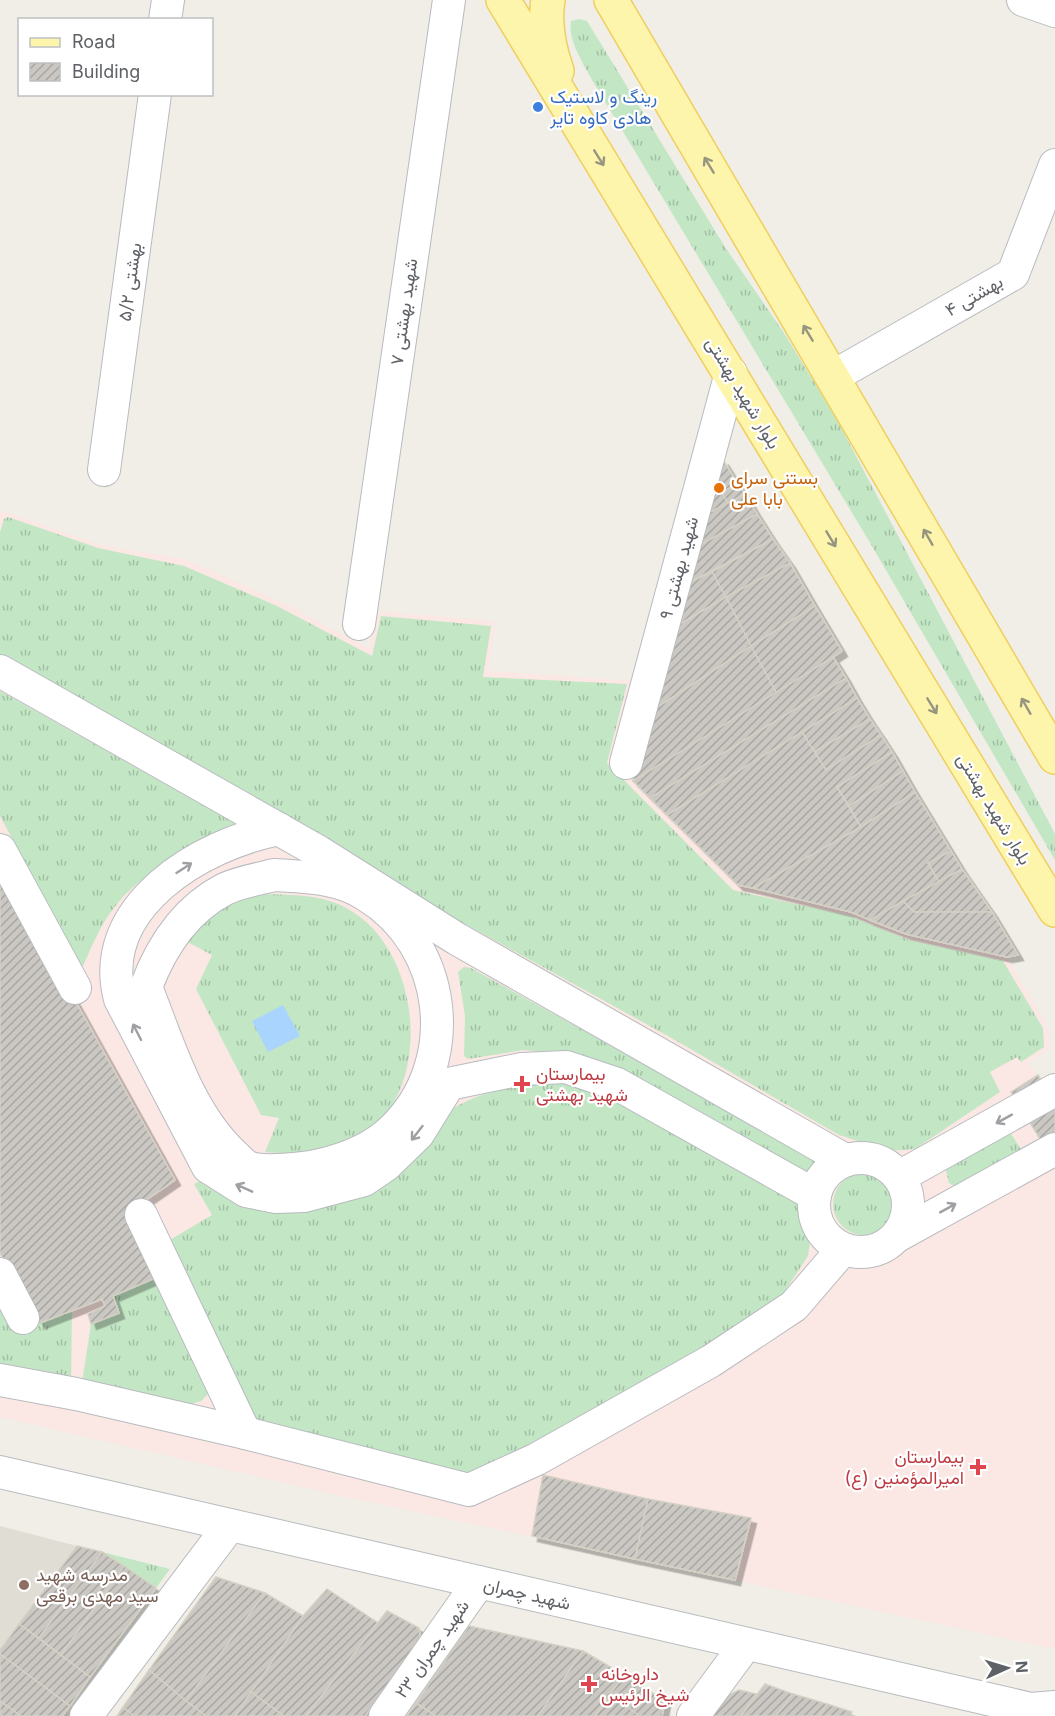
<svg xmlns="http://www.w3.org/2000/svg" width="1055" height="1716" font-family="Inter,Vazirmatn,sans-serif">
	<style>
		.education { fill: #e0ddd4 }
		.medical { fill: #fbe7e3 }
		.grass { fill: url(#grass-tufts) }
		.water { fill: #a8d4fe }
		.building { fill: url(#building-hatch); stroke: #d4d0c4; stroke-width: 1.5; filter: url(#shadow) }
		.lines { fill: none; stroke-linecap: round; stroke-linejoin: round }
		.minor-casing { stroke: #b8bbbf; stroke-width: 34 }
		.major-casing { stroke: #efcf5f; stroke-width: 36 }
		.minor { stroke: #fff; stroke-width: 32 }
		.major { stroke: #fef5ad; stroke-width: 33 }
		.oneway { stroke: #96957f }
		.oneway2 { stroke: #9ea0a3 }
		.shop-dot { fill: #3f7fe0; stroke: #fff; stroke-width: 2 }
		.food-dot { fill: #e8710a; stroke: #fff; stroke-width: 2 }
		.health-dot { fill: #e0444e; stroke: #fff; stroke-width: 2 }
		.education-dot { fill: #8d6e63; stroke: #fff; stroke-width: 2 }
		.labels { text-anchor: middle; stroke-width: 4.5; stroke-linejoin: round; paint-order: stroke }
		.shop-label { font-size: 18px; fill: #366cbe; stroke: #fff; text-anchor: start }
		.street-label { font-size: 18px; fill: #5e6166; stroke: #fff }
		.food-label { font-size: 18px; fill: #c56008; stroke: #fff; text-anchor: start }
		.health-label { font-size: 18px; fill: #be3a42; stroke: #fff; text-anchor: start }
		.education-label { font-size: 18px; fill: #785e54; stroke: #fff; text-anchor: start }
	</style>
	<defs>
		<pattern id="grass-tufts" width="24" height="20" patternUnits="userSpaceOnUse" patternTransform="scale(1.5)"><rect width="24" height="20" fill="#c3e7c5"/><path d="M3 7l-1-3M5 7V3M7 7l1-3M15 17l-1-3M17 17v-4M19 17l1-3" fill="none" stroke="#a2bfa4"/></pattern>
		<pattern id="building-hatch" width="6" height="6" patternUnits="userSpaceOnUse" patternTransform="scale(1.5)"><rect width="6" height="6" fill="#cbc8c3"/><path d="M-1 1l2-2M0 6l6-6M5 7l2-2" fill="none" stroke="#a8a6a2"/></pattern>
		<filter id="shadow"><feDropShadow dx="5.5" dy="5.5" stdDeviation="0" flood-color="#0004"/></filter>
	</defs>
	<rect width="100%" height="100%" fill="#f0eee6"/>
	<polygon class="education" points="0,1526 77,1546 0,1650"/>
	<polygon class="medical" points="0,510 101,545 183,559 208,569 294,608 369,649 376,611 495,621 489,671 633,681 612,761 738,885 851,912 907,934 1007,957 1050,1031 1049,1050 1029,1062 1055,1103 1055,1649 337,1495 0,1417"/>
	<g class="grass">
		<path d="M579 19 587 21 598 39 725 247 784 333 836 418 1055 834V860L869 541 592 80C583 62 568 42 571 21Z"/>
		<polygon points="8,517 98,548 184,566 277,606 372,656 381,616 491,626 483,677 627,684 607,763 733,890 850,916 909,940 1003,961 1043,1028 1044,1047 1021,1062 1017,1057 990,1072 1000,1092 915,1149 889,1151 839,1135 668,1036 387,881 0,658 0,532 4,519"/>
		<path d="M0 691 247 830C204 845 147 866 117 904 101 923 92 946 82 968L0 816Z"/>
		<path d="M264 894C293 895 322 894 348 909 425 951 437 1104 350 1143 325 1154 292 1154 265 1152L279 1118 261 1115 196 989 212 955 182 939 198 916 246 897Z"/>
		<polygon points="464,967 471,968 658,1072 812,1150 817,1156 814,1168 806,1171 798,1170 575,1055 523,1050 468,1059 464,1056 465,1016 458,972"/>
		<path d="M556 1082 592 1087 794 1192 804 1210 808 1224 810 1241 808 1256 775 1306 506 1460 467 1474 255 1423 163 1244 212 1215 194 1184 203 1179 226 1194 444 1114C477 1091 517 1085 556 1082Z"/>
		<polygon points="1008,1129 1022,1151 960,1186 954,1186 949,1183 945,1167"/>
		<circle cx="864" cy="1204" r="31"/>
		<polygon points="164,1274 209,1393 201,1401 185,1406 81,1389 91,1324 119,1313 113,1296"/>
		<polygon points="0,1306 13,1331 72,1311 71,1387 0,1372"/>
		<polygon points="102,1552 170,1569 156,1588"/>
	</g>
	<polygon class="water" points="283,1005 300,1036 268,1052 252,1021"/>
	<g class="building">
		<polygon points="723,460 738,484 722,492 728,503 703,516"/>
		<polygon points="738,484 745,494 728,503 722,492"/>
		<polygon points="745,494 757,514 694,548 703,516"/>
		<polygon points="757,514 773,539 684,585 694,548"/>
		<polygon points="773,539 790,563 726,597 712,572"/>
		<polygon points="790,563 815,606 751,646 726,597"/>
		<polygon points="712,572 726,597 673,628 684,585"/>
		<polygon points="726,597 751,646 653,710 673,628"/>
		<polygon points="815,606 842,651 777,694 751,646"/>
		<polygon points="751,646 777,694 633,781 653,710"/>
		<polygon points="833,657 846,678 650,798 633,781"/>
		<polygon points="846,678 857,698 667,815 650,798"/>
		<polygon points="857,698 870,719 814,752 802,732"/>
		<polygon points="870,719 881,735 826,770 814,752"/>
		<polygon points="802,732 826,770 881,735 892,752 837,787 861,827 753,888 738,885 667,815"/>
		<polygon points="892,752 903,771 849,806 837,787"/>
		<polygon points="903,771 915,792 861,827 849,806"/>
		<polygon points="915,792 951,851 928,863 939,882 870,920 851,912 753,888 861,827"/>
		<polygon points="951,851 962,869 939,882 928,863"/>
		<polygon points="0,866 175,1180 133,1209 164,1274 113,1296 119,1313 91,1324 88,1314 105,1306 102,1299 40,1323 0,1253"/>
		<polygon points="962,869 992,912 914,912 903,901"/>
		<polygon points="903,901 914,912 992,912 1018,955 1007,957 906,934 870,920"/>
		<polygon points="1038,1075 1055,1103 1055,1163 1011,1092"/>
		<polygon points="543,1475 648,1499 635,1559 532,1536"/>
		<polygon points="648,1499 751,1518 735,1580 635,1559"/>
		<polygon points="77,1546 102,1552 39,1638 19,1624"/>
		<polygon points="102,1552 124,1566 61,1655 39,1638"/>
		<polygon points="124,1566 156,1588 90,1677 61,1655"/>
		<polygon points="216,1577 265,1593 186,1701 149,1670"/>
		<polygon points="327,1589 378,1623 306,1716 284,1716 251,1692 303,1616"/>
		<polygon points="265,1593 303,1616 235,1716 206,1716 186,1701"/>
		<polygon points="387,1611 419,1628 420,1638 365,1716 306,1716"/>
		<polygon points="19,1624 90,1677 70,1706 0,1654 0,1650"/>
		<polygon points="469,1626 583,1651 538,1716 436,1716 416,1703"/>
		<polygon points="583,1651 624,1675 611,1693 595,1716 538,1716"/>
		<polygon points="0,1654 70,1706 62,1716 21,1716 0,1701"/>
		<polygon points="149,1670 186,1701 206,1716 134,1716 123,1707"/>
		<polygon points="624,1675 665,1701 662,1716 639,1716 611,1693"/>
		<polygon points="765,1684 793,1694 776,1716 741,1716"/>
		<polygon points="739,1690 756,1694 741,1716 710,1716 723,1698"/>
		<polygon points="251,1692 284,1716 235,1716"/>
		<polygon points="611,1693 639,1716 595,1716"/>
		<polygon points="793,1694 827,1704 819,1716 776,1716"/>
		<polygon points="0,1701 21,1716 0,1716"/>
		<polygon points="416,1703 436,1716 407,1716"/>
		<polygon points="827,1704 852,1712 850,1716 819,1716"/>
		<polygon points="123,1707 134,1716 117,1716"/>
	</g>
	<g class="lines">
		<defs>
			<g id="minor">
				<polyline points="1023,0 1055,11"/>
				<polyline points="165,20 168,0"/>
				<polyline points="834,376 1013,274 1055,165"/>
				<polyline points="104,470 155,94"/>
				<polyline points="359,624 449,0"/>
				<polyline points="0,671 319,852 457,939 845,1160"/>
				<polyline points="626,763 731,373"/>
				<path d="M279 829C202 844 95 906 120 999L208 1167 246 1191 276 1197 304 1196 364 1180 386 1165 418 1134 449 1084"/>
				<polyline points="0,850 75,988"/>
				<path d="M274 875C306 877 338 877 366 895 448 945 462 1063 392 1130 372 1149 346 1159 320 1165 305 1169 261 1173 248 1167 243 1165 238 1158 234 1155 188 1112 169 1045 146 987 161 947 186 909 225 889 240 882 259 879 274 875Z"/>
				<polyline points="429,1088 522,1069 566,1067 617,1084 815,1195"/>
				<circle cx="861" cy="1205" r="47"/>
				<polyline points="899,1177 1055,1090"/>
				<polyline points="141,1215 245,1433"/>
				<polyline points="897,1236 1055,1149"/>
				<polyline points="0,1274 23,1318"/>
				<polyline points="0,1380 76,1394 245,1433 469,1490 537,1459 711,1361 794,1306 843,1249"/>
				<polyline points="0,1472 1031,1709 1055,1707"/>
				<polyline points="86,1716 230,1525"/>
				<polyline points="385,1716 479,1582"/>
				<polyline points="693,1716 746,1644"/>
			</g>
			<g id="major">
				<polyline points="503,0 1055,910"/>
				<path d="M548 0C544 24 549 48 557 71"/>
				<polyline points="611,0 1055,757"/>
			</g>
		</defs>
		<use href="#minor" class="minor-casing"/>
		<use href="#major" class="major-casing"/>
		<use href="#minor" class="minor"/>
		<use href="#major" class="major"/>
	</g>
	<defs><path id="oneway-shaft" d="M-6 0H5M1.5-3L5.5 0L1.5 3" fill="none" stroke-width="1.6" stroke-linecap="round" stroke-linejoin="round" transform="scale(1.5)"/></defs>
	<g class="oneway">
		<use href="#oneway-shaft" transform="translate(599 158) rotate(58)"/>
		<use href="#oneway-shaft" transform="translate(709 165) rotate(-121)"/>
		<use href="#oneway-shaft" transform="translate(808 333) rotate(-121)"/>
		<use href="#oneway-shaft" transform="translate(928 537) rotate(-120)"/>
		<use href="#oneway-shaft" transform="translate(831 539) rotate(59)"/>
		<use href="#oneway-shaft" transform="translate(932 706) rotate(59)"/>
		<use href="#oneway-shaft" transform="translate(1026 706) rotate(-120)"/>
	</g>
	<g class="oneway2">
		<use href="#oneway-shaft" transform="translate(184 868) rotate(-33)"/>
		<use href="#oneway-shaft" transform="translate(137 1032) rotate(-117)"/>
		<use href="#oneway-shaft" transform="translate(1004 1119) rotate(151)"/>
		<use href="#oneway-shaft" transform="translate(417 1133) rotate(128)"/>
		<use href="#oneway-shaft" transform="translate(244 1188) rotate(-156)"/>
		<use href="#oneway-shaft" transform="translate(948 1208) rotate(-29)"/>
	</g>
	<circle class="shop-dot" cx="538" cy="107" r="6"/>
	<circle class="food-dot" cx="719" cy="488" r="6"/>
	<g class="health-dot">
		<path d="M519 1075h6v6h6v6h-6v6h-6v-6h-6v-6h6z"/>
		<path d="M975 1458h6v6h6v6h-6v6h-6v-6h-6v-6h6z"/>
		<path d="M586 1675h6v6h6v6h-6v6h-6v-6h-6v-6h6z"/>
	</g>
	<circle class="education-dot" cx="24" cy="1585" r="6"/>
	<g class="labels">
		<g class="shop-label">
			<text x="550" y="103">رینگ و لاستیک<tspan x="550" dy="21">هادی کاوه تایر</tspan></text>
		</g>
		<g class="street-label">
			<text transform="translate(130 282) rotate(-82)" y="6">بهشتی ۵/۲</text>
			<text transform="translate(974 296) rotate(-30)" y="6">بهشتی ۴</text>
			<text transform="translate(404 312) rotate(-82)" y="6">شهید بهشتی ۷</text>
			<text transform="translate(743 393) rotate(59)" y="6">بلوار شهید بهشتی</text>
			<text transform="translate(679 568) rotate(-75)" y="6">شهید بهشتی ۹</text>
			<text transform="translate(994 809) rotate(59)" y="6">بلوار شهید بهشتی</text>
			<text transform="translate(527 1594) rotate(13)" y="6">شهید چمران</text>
			<text transform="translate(432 1649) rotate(-55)" y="6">شهید چمران ۲۳</text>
		</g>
		<g class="food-label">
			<text x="731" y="484">بستنی سرای<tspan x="731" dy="21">بابا علی</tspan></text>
		</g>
		<g class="health-label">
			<text x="536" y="1080">بیمارستان<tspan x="536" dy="21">شهید بهشتی</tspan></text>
			<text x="964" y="1463" text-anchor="end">بیمارستان<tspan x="964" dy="21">امیرالمؤمنین (ع)</tspan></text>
			<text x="601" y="1680">داروخانه<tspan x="601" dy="21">شیخ الرئیس</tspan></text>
		</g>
		<g class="education-label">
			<text x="36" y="1581">مدرسه شهید<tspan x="36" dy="21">سید مهدی برقعی</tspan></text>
		</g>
	</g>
	<rect x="18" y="18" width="195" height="78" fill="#ffffff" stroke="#bfc0c2" stroke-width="1.5"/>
	<rect x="30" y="38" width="30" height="9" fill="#fef5ad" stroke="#bfc0c2" stroke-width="1.5"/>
	<text x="72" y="48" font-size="18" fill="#5e6166">Road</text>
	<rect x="30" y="63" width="30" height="18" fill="url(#building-hatch)" stroke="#bfc0c2" stroke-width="1.5"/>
	<text x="72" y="78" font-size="18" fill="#5e6166">Building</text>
	<g transform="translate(1007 1668) rotate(86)" stroke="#ffffff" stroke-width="4.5" paint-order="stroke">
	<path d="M0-4.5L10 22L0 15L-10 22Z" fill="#5e6166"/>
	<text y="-9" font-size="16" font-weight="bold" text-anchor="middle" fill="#5e6166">N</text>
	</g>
</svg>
